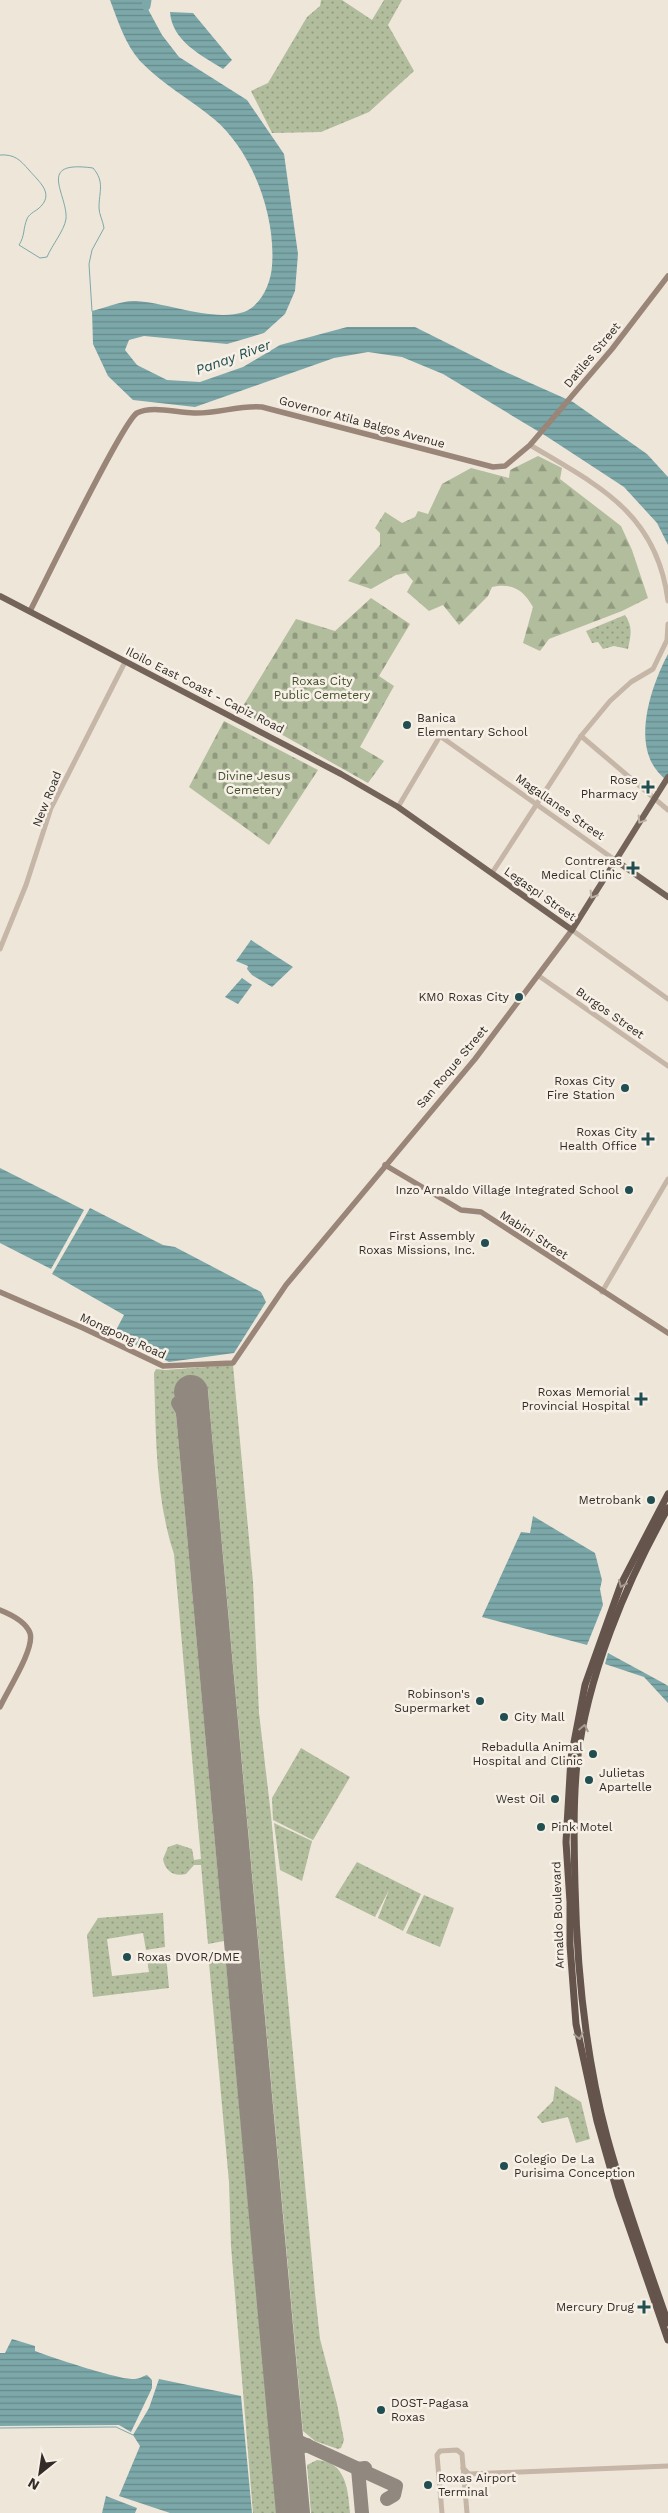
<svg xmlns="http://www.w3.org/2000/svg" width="668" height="2513" font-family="'Work Sans',sans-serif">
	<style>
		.grass { fill: url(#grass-dots) }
		.forest { fill: url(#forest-firs) }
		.cemetery { fill: url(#cemetery-stones) }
		.water { fill: url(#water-rules) }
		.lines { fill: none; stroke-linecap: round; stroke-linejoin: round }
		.stream { stroke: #7ca8aa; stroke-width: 1 }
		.river { stroke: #7ca8aa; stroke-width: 9 }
		.taxiway { stroke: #918880; stroke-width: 14 }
		.runway { stroke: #918880; stroke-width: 34 }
		.tertiary { stroke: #c6b6a7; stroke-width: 5 }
		.secondary { stroke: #9a8579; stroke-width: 5.5 }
		.primary { stroke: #746359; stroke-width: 6 }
		.trunk { stroke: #64544c; stroke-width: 7 }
		.oneway { stroke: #bcb1a7 }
		.oneway2 { stroke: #a69a91 }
		.poi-dot { fill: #204e51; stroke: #f7f0e6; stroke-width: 2 }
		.labels { text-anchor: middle; stroke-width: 5; stroke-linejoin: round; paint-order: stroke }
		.street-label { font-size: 12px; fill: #332b27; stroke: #f7f0e6 }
		.park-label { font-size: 12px; fill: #43502d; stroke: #f7f0e6 }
		.poi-label { font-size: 12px; fill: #332b27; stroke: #f7f0e6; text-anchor: end }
		.water-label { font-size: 14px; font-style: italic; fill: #204e51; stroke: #f7f0e6 }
	</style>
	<defs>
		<pattern id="grass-dots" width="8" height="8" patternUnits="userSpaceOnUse" patternTransform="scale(1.25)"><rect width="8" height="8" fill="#b1bd9c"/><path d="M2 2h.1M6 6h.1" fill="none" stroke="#919a7f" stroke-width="1.8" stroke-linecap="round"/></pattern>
		<pattern id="forest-firs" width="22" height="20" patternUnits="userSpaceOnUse" patternTransform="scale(1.25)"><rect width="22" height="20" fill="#b1bd9c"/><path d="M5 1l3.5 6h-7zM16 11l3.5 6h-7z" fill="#919a7f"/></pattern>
		<pattern id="cemetery-stones" width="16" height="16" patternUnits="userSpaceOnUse" patternTransform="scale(1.25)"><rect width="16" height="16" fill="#b1bd9c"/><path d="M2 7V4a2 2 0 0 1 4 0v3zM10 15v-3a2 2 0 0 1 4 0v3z" fill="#919a7f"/></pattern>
		<pattern id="water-rules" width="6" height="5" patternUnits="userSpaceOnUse" patternTransform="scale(1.25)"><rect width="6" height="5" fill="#7ca8aa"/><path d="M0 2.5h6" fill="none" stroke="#66898a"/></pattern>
	</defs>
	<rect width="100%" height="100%" fill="#efe6da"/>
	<g class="grass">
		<polygon points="321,0 342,0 372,20 384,0 402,0 388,25 414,71 369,112 321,132 272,133 251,91 268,83 307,17 320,6"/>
		<path d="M625 615C633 627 631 635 628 649L614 646 603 649 598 642 592 643 586 631Z"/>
		<path d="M233 1365 253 1582 259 1713 271 1815 315 2293 320 2339 337 2404 344 2440 341 2448 338 2449 315 2441 303 2431 208 1390 174 1393 224 1941 208 1944 201 1865H194L186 1874C174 1877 165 1871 163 1859L168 1847 177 1844 192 1849 194 1860 201 1859 174 1554C155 1497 156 1432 154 1373L156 1369 165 1370Z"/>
		<polygon points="301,1748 350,1777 313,1840 273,1820 272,1798"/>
		<polygon points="274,1823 312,1841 302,1881 280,1870"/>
		<polygon points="357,1862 421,1894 403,1931 378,1918 389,1890 375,1917 335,1897"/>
		<polygon points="424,1895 454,1908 440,1947 406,1933"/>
		<polygon points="163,1913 165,1947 146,1950 143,1933 107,1939 112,1976 149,1972 147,1959 166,1955 169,1988 93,1997 87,1935 98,1918"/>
		<polygon points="208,1952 225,1952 277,2513 253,2513 231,2246 229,2182"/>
		<polygon points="555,2086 581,2102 590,2139 576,2143 568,2117 542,2123 537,2117 553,2101"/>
		<path d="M317 2460C346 2462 348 2489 350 2513H311L307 2465Z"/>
	</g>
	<path class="forest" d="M538 456 562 468 560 479 621 526 632 550 648 598 622 611 549 639 540 651 523 643 533 607C523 589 512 583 492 587L488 596 459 625 443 605 429 611 407 592 413 581 406 573 396 575 371 589 348 581 380 545V533L375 528 385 512 402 523 415 517 418 511 428 514 442 484 471 468 509 478 510 470Z"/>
	<g class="cemetery">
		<polygon points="371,598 410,624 379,676 394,686 360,747 384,761 368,783 240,711 296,619 335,631"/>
		<polygon points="224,721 318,770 269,845 189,787"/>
	</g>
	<g class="water">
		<path d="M110 0H143L162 35 179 57 247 100 284 154 298 254 295 291 285 314 264 333 227 344 144 336 129 340 125 350 137 365 167 380 200 382 243 367 280 345 347 327H415L499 369 573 402 647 454 668 477V545L657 523 624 487 546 436 443 374 402 357 368 352 334 358 195 407 133 400 108 376 93 344 92 311C105 308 122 300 136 301 168 303 213 322 244 312 262 305 271 282 272 266 276 216 253 152 214 119 190 99 162 84 140 61 125 44 118 21 110 0Z"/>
		<path d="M170 12 193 13 232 60 223 69C201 55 172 41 170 12Z"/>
		<path d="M668 654V781C628 754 649 690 668 654Z"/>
		<polygon points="251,940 293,967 272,987 252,975 247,969 248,966 236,961"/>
		<polygon points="242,978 252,985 238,1004 225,997"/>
		<polygon points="0,1168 84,1210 51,1269 0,1243"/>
		<polygon points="90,1208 163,1245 175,1247 261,1292 266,1302 234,1353 169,1362 114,1334 124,1315 52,1274"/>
		<polygon points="533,1516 595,1553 602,1580 600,1589 603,1605 587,1645 482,1617 521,1532 530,1533"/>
		<polygon points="608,1653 665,1684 668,1686 668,1703 644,1677 605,1664"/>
		<path d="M12 2339 35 2346V2351C50 2357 123 2381 135 2379 139 2379 143 2376 147 2375L152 2380V2388L131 2432 119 2425 0 2426V2353H5Z"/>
		<polygon points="159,2379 241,2396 252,2513 170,2513 119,2496 140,2446 133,2435 149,2408"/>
		<polygon points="106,2496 137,2508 135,2513 102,2513"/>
	</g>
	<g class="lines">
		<g class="stream">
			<path d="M0 155C15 154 20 160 29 170 39 182 56 194 38 209 35 211 28 215 27 219 23 228 25 236 19 245L40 258 47 257C52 245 64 231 66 219 68 194 35 160 93 168 105 182 99 191 99 208 99 214 103 221 104 228L92 250 89 264 92 311"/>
			<polyline points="0,2428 116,2427 133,2435"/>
		</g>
		<polyline class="river" points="146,6 147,0"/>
		<g class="taxiway">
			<polyline points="195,1432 178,1403 189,1399 196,1402 201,1410"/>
			<polyline points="285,2425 287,2433 293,2439 396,2486 394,2495 387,2499"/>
			<polyline points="288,2459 294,2449 307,2445"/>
			<polyline points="362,2513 358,2469 365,2468"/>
		</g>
		<polyline class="runway" points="191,1392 293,2513"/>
		<g class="tertiary">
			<path d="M530 445C599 486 657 513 668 601"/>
			<polyline points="581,736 668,810"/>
			<polyline points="398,807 440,736 615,860"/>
			<polyline points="492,873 581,736 610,701 631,682 653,669 667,640 668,624"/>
			<polyline points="572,930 668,999"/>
			<polyline points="0,949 26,885 51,808 125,662"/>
			<polyline points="539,976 668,1066"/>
			<polyline points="602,1292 668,1179"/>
			<polyline points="463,2468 469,2474 668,2466"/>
			<polyline points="442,2513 437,2455 440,2451 457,2450 462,2454 467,2513"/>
		</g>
		<g class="secondary">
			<path d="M30 611C44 584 123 421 137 413 152 405 177 413 194 413 217 414 239 405 262 407L493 467 505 466 530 445 612 349 668 276"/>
			<polyline points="385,1165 461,1210 481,1212 668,1333"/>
			<polyline points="0,1292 83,1328 163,1366 233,1363 286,1285 475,1059 572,930"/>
			<path d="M0 1610C10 1614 26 1622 30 1633 35 1649 7 1691 0 1707"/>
		</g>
		<g class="primary">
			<polyline points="0,596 341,774 398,807 572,930 668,777"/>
			<polyline points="615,860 668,897"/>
		</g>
		<g class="trunk">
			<polyline points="668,1494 621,1584 585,1685 571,1758 566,1842 570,1902 570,1945 576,2024 597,2121 618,2195 668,2340"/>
			<path d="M668 1508C626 1583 587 1676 577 1763 573 1803 574 1845 575 1886 577 1971 585 2055 607 2137 624 2200 647 2262 668 2323"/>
		</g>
	</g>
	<defs><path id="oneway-chevron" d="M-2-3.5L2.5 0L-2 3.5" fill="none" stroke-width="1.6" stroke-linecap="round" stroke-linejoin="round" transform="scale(1.25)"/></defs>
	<g class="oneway">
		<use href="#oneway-chevron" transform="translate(641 820) rotate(123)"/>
		<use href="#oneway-chevron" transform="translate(593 895) rotate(122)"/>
	</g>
	<g class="oneway2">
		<use href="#oneway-chevron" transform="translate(622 1584) rotate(114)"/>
		<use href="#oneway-chevron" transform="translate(584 1728) rotate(-79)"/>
		<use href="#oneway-chevron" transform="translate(579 2036) rotate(78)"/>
	</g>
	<g class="poi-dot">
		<circle cx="407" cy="725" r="5"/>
		<path d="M645.5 779.5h5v5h5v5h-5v5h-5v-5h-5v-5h5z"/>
		<path d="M630.5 860.5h5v5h5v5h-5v5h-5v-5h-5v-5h5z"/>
		<circle cx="519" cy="997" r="5"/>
		<circle cx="625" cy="1088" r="5"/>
		<path d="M645.5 1131.5h5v5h5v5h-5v5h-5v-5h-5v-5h5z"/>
		<circle cx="629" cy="1190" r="5"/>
		<circle cx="485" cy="1243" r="5"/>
		<path d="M638.5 1391.5h5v5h5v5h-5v5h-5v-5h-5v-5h5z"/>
		<circle cx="651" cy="1500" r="5"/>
		<circle cx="480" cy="1701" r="5"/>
		<circle cx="504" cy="1717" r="5"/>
		<circle cx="593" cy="1754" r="5"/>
		<circle cx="589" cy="1780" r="5"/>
		<circle cx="555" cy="1799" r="5"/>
		<circle cx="541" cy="1827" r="5"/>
		<circle cx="127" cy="1957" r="5"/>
		<circle cx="504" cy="2166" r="5"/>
		<path d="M641.5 2299.5h5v5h5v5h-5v5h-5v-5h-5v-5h5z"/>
		<circle cx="381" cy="2410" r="5"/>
		<circle cx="428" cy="2485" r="5"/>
	</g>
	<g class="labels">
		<g class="street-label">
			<text transform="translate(592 355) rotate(-50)" y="4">Datiles Street</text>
			<text transform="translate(362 422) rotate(15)" y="4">Governor Atila Balgos Avenue</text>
			<text transform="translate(205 690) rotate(27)" y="4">Iloilo East Coast - Capiz Road</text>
			<text transform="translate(47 799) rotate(-68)" y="4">New Road</text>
			<text transform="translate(560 807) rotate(35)" y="4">Magallanes Street</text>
			<text transform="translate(540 894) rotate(35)" y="4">Legaspi Street</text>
			<text transform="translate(610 1013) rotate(35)" y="4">Burgos Street</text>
			<text transform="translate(452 1067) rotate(-50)" y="4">San Roque Street</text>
			<text transform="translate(534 1235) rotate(33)" y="4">Mabini Street</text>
			<text transform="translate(123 1336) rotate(25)" y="4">Mongpong Road</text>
			<text transform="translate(558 1915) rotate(-92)" y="4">Arnaldo Boulevard</text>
		</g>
		<g class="park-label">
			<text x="322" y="685">Roxas City<tspan x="322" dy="14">Public Cemetery</tspan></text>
			<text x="254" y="780">Divine Jesus<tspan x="254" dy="14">Cemetery</tspan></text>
		</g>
		<g class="poi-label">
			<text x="417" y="722" text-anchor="start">Banica<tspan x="417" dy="14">Elementary School</tspan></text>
			<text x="638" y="784">Rose<tspan x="638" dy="14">Pharmacy</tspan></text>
			<text x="622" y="865">Contreras<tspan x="622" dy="14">Medical Clinic</tspan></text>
			<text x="509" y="1001">KM0 Roxas City</text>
			<text x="615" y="1085">Roxas City<tspan x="615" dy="14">Fire Station</tspan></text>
			<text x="637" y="1136">Roxas City<tspan x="637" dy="14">Health Office</tspan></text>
			<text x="619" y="1194">Inzo Arnaldo Village Integrated School</text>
			<text x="475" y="1240">First Assembly<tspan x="475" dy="14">Roxas Missions, Inc.</tspan></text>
			<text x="630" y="1396">Roxas Memorial<tspan x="630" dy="14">Provincial Hospital</tspan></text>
			<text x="641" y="1504">Metrobank</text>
			<text x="470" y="1698">Robinson's<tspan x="470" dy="14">Supermarket</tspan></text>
			<text x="514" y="1721" text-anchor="start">City Mall</text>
			<text x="583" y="1751">Rebadulla Animal<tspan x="583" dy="14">Hospital and Clinic</tspan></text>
			<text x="599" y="1777" text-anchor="start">Julietas<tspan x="599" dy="14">Apartelle</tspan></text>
			<text x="545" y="1803">West Oil</text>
			<text x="551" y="1831" text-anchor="start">Pink Motel</text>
			<text x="137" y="1961" text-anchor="start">Roxas DVOR/DME</text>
			<text x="514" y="2163" text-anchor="start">Colegio De La<tspan x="514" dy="14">Purisima Conception</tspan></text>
			<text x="634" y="2311">Mercury Drug</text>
			<text x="391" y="2407" text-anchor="start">DOST-Pagasa<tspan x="391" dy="14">Roxas</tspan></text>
			<text x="438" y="2482" text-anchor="start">Roxas Airport<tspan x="438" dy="14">Terminal</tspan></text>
		</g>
		<g class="water-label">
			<text transform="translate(233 357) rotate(-20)" y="5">Panay River</text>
		</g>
	</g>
	<g transform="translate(40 2473) rotate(210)" stroke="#f7f0e6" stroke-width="4" paint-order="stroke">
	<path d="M0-4L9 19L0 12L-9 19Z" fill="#332b27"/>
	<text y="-8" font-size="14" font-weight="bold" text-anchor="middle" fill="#332b27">N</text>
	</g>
</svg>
